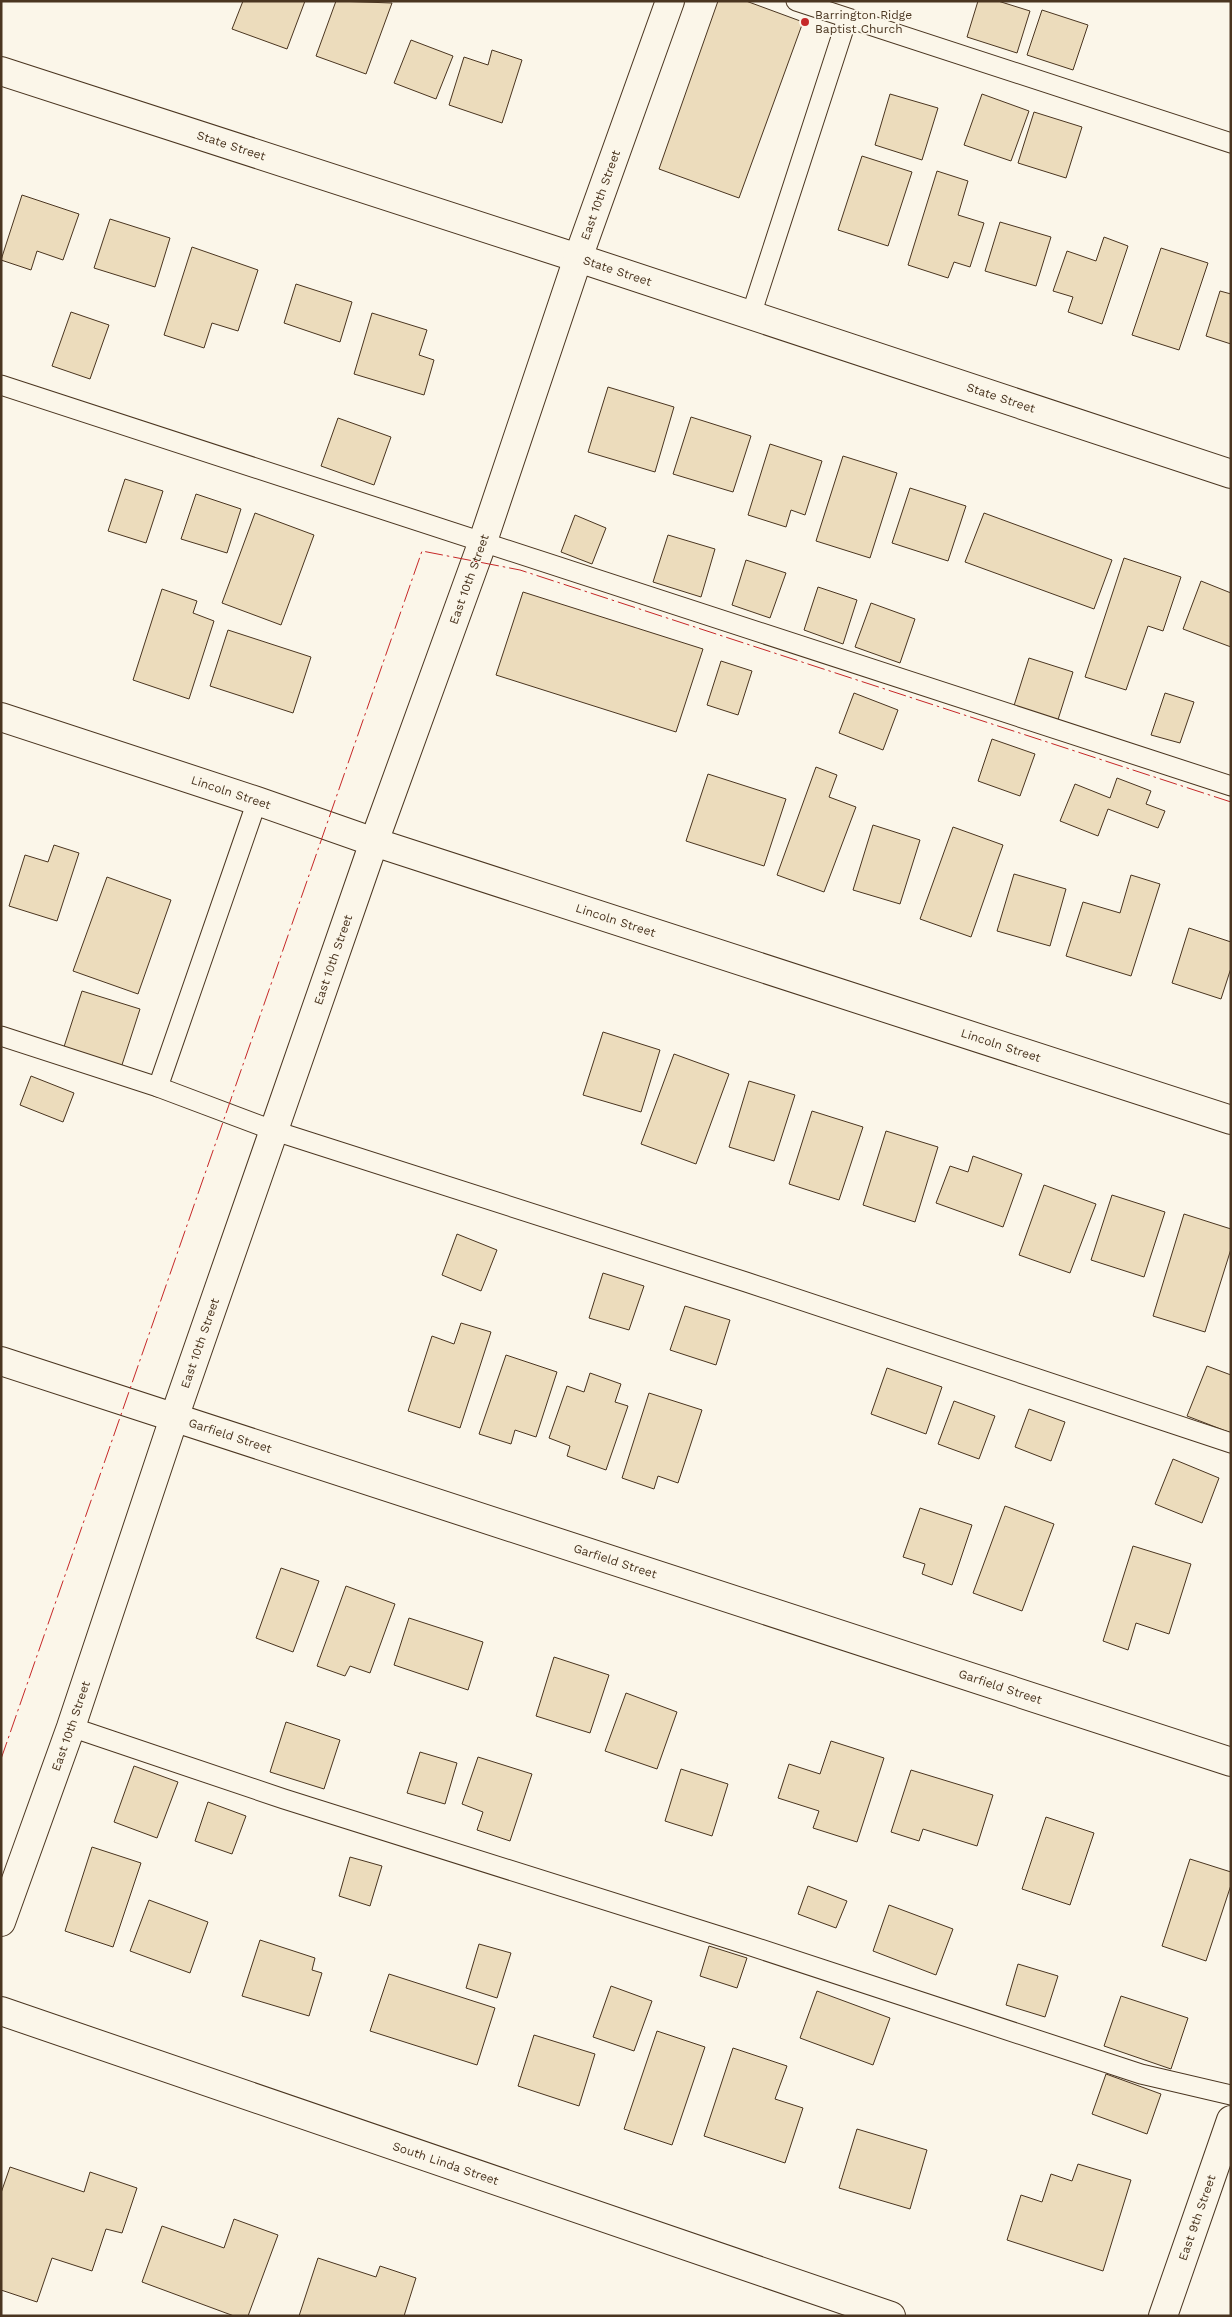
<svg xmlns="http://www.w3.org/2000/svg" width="1232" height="2317" font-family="'Work Sans',sans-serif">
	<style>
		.building { fill: #ecdcbc; stroke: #4a3520 }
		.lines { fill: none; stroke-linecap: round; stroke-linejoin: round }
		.service-casing { stroke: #4a3520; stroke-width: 21 }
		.minor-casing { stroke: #4a3520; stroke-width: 30 }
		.secondary-casing { stroke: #4a3520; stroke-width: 30 }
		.service { stroke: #fbf6e9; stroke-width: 19 }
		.minor { stroke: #fbf6e9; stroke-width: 28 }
		.secondary { stroke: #fbf6e9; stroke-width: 28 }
		.power { stroke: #c62828; stroke-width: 1; stroke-dasharray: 18 4 2.5 4; stroke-linecap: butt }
		.poi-dot { fill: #c62828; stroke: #fbf6e9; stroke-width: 2 }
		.labels { text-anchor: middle; stroke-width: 4; stroke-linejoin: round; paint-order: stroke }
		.poi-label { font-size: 12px; fill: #4a3520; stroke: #fbf6e9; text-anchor: start }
		.street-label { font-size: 12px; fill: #4a3520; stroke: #fbf6e9 }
	</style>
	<rect width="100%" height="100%" fill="#fbf6e9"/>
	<g class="building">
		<polygon points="243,1 305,1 287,49 232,29"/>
		<polygon points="336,1 392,3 366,74 316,56"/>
		<polygon points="718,1 746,1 803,22 739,198 659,169"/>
		<polygon points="978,1 998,1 1030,11 1017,53 967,37"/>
		<polygon points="1042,10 1088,25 1073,70 1027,55"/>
		<polygon points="411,40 453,56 436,99 394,83"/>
		<polygon points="492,50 522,60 502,123 449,105 464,57 488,65"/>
		<polygon points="890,94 938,108 922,160 875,145"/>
		<polygon points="982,94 1029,111 1011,161 964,145"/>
		<polygon points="1034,112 1082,127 1066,178 1018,163"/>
		<polygon points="862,156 912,172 888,246 838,230"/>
		<polygon points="937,171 968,181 958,215 984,223 970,267 954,262 948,278 908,265"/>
		<polygon points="22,195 79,214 63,260 37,251 31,270 1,260"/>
		<polygon points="110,219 170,238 155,287 94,268"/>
		<polygon points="1000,222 1051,237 1036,286 985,271"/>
		<polygon points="1104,237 1128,246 1102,324 1068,312 1073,297 1053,291 1067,251 1096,261"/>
		<polygon points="192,247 258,270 238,331 212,323 204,348 164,335"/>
		<polygon points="1161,248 1208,263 1179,350 1132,335"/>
		<polygon points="296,284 352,302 340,342 284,323"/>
		<polygon points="1220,291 1231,294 1231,344 1206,336"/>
		<polygon points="71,312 109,325 90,379 52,366"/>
		<polygon points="372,313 427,330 419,355 434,360 424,395 354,374"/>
		<polygon points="608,387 674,407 655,472 588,452"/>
		<polygon points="691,417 751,436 733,492 673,474"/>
		<polygon points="338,418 391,437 374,485 321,466"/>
		<polygon points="770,444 822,461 805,515 791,510 786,527 748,515"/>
		<polygon points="843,456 897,473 870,558 816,541"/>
		<polygon points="125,479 163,491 146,543 108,531"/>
		<polygon points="910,488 966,506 948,561 892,543"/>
		<polygon points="196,494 241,509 227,553 181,539"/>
		<polygon points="255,513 314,535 281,625 222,603"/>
		<polygon points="984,513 1112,560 1094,609 965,562"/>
		<polygon points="575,515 606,528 592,564 561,552"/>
		<polygon points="668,535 715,549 701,597 653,582"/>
		<polygon points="1124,558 1181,577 1163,631 1148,626 1126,690 1085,677"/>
		<polygon points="746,560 786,573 770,618 732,605"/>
		<polygon points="1201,581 1231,593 1231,647 1183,629"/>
		<polygon points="818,587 857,600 843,644 804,630"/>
		<polygon points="162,589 197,601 193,613 214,621 189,699 133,680"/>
		<polygon points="523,592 703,649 676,732 496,675"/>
		<polygon points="871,603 915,619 900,663 855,647"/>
		<polygon points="228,630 311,657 293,713 210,686"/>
		<polygon points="1029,658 1073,672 1056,726 1012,712"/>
		<polygon points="721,661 752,671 738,715 707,705"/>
		<polygon points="854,693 898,710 883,750 839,733"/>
		<polygon points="1165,693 1194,702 1180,743 1151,735"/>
		<polygon points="992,739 1035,754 1020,796 978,781"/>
		<polygon points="816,767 837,775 829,797 856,807 824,892 777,875"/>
		<polygon points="708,774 786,799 764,866 686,841"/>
		<polygon points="1117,778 1151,791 1146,804 1165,811 1158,828 1108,809 1098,836 1060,821 1075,784 1110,798"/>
		<polygon points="873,825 920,840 900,904 853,890"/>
		<polygon points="953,827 1003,845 971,937 920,919"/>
		<polygon points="54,845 79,853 57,921 9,906 25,855 48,862"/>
		<polygon points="1014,874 1066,889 1050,946 997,931"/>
		<polygon points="1131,875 1160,884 1131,976 1066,956 1083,902 1120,913"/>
		<polygon points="107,877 171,900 138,994 73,971"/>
		<polygon points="1189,928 1231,942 1231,968 1221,999 1172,983"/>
		<polygon points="82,991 140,1009 120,1071 62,1053"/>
		<polygon points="603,1032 660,1050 641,1112 583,1095"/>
		<polygon points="674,1054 729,1074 696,1164 641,1144"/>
		<polygon points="31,1076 74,1093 63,1122 20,1105"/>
		<polygon points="749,1081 795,1095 774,1161 729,1147"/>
		<polygon points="812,1111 863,1127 839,1200 789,1184"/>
		<polygon points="886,1131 938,1147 915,1222 863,1205"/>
		<polygon points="973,1156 1022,1174 1003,1227 936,1203 950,1166 968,1172"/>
		<polygon points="1044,1185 1096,1204 1070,1273 1019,1255"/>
		<polygon points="1112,1195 1165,1212 1144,1277 1091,1260"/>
		<polygon points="1184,1214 1231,1229 1231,1249 1205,1332 1153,1316"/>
		<polygon points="457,1234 497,1250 481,1291 442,1275"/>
		<polygon points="603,1273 644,1286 629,1330 589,1318"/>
		<polygon points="685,1306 730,1320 716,1365 670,1350"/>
		<polygon points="461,1323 491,1332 460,1428 408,1411 432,1336 454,1344"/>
		<polygon points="506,1355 557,1372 536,1437 515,1430 511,1444 479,1434"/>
		<polygon points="1207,1366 1231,1375 1231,1433 1187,1416"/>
		<polygon points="887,1368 942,1387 926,1434 871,1414"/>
		<polygon points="590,1373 621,1384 615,1402 628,1406 606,1470 567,1456 570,1446 549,1438 567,1386 584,1392"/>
		<polygon points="649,1393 702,1410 678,1483 658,1476 654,1489 622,1478"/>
		<polygon points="954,1401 995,1416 979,1459 938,1444"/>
		<polygon points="1029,1409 1065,1422 1051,1461 1015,1447"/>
		<polygon points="1173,1459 1219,1478 1202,1523 1155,1504"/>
		<polygon points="1005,1506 1054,1524 1022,1611 973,1593"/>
		<polygon points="920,1508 972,1525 952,1585 922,1574 925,1564 903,1557"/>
		<polygon points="1133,1546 1191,1564 1169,1634 1136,1623 1128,1650 1103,1641"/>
		<polygon points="281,1568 319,1581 293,1652 256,1638"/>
		<polygon points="346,1586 395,1604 370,1673 350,1666 345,1676 317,1666"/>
		<polygon points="409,1618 483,1642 468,1690 394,1665"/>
		<polygon points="554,1657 609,1675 590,1733 536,1716"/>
		<polygon points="626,1693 677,1712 657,1769 605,1751"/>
		<polygon points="286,1722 340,1740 324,1789 270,1772"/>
		<polygon points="831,1741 884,1758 857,1842 813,1828 819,1811 778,1798 789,1764 820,1774"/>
		<polygon points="420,1752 457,1763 445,1804 407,1793"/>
		<polygon points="478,1757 532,1774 510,1841 477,1830 483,1812 462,1804"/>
		<polygon points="134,1766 178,1782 157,1838 114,1822"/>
		<polygon points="681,1769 728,1784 712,1836 665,1821"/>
		<polygon points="911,1770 993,1795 977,1846 923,1829 919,1841 891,1832"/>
		<polygon points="208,1802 246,1816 232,1854 195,1841"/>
		<polygon points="1046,1817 1094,1833 1070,1905 1022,1889"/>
		<polygon points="92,1847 141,1863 113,1947 65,1931"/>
		<polygon points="350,1857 382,1866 370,1906 339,1896"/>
		<polygon points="1190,1859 1231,1872 1231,1885 1206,1961 1162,1946"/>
		<polygon points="808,1886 847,1901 836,1928 798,1914"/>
		<polygon points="149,1900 208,1922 190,1973 130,1951"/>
		<polygon points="889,1905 953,1929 936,1975 873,1951"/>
		<polygon points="260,1940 315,1958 312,1970 322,1973 309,2016 242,1996"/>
		<polygon points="479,1944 511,1953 497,1998 466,1988"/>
		<polygon points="709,1946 747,1958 737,1988 700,1976"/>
		<polygon points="1018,1964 1058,1976 1045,2017 1006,2005"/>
		<polygon points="389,1974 495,2008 477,2065 370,2031"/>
		<polygon points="611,1986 652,2001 634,2051 593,2037"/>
		<polygon points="817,1991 890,2018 873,2065 800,2038"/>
		<polygon points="1121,1996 1188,2018 1171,2069 1104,2046"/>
		<polygon points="657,2031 705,2047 672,2145 624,2129"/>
		<polygon points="534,2035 595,2054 579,2106 518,2086"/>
		<polygon points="733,2048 787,2066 775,2099 803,2108 785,2163 704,2136"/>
		<polygon points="1106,2074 1161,2094 1147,2134 1092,2114"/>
		<polygon points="857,2129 927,2150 910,2209 839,2188"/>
		<polygon points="1078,2164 1131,2180 1103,2271 1007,2240 1021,2195 1042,2202 1051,2174 1072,2181"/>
		<polygon points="10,2167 84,2192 90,2172 137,2188 122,2233 106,2229 92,2271 52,2258 37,2302 1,2290 1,2193"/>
		<polygon points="234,2219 278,2235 248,2316 234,2316 142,2282 162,2226 224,2248"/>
		<polygon points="318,2258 376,2277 380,2266 416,2278 404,2316 299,2316"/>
	</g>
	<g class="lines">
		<defs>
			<g id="service">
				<polyline points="796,1 1231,143"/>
				<polyline points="751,315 847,19"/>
				<polyline points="1,385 1231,786"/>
				<polyline points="257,801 158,1087 275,1131 746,1282 1231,1443"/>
				<polyline points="1,1036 158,1087"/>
				<polyline points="71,1727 284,1799 751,1946 1141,2074 1231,2095"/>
			</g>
			<g id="minor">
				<path id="s1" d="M1 71 578 258 1231 474"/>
				<path id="s2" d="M1 717 257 801 374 842"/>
				<path id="s3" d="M1 1361 1231 1762"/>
				<path id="s4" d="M1 2011 891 2316"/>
				<path id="s5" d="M1163 2316 1231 2120"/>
			</g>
			<g id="secondary">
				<path id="s6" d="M374 842 1231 1120"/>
				<path id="s7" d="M1 1922 71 1727 174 1418 374 842 483 541 578 258 670 1"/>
			</g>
		</defs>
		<use href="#service" class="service-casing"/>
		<use href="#minor" class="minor-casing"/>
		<use href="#secondary" class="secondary-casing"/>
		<use href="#service" class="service"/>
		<use href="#minor" class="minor"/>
		<use href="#secondary" class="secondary"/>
		<polyline class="power" points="1,1759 422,551 520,570 1231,802"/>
	</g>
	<circle class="poi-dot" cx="805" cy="22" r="5"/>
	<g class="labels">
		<g class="poi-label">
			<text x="815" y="19">Barrington Ridge<tspan x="815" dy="14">Baptist Church</tspan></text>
		</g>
		<g class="street-label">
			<text dy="4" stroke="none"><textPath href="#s1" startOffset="242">State Street</textPath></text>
			<text dy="4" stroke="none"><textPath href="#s7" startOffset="1828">East 10th Street</textPath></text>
			<text dy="4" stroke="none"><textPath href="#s1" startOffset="648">State Street</textPath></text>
			<text dy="4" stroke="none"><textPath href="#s1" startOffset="1052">State Street</textPath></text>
			<text dy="4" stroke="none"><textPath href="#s7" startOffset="1422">East 10th Street</textPath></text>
			<text dy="4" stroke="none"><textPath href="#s2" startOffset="242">Lincoln Street</textPath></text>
			<text dy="4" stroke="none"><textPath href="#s6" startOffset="254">Lincoln Street</textPath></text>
			<text dy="4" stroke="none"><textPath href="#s7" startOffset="1018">East 10th Street</textPath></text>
			<text dy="4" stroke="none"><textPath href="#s6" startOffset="659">Lincoln Street</textPath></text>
			<text dy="4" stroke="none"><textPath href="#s7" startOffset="612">East 10th Street</textPath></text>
			<text dy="4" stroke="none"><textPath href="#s3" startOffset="241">Garfield Street</textPath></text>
			<text dy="4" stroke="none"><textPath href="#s3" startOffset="646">Garfield Street</textPath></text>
			<text dy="4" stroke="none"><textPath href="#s3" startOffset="1051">Garfield Street</textPath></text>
			<text dy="4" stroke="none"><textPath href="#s7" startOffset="208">East 10th Street</textPath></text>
			<text dy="4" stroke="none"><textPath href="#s4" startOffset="470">South Linda Street</textPath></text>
			<text dy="4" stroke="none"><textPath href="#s5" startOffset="104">East 9th Street</textPath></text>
		</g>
	</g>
	<rect width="1232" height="2317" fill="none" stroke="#4a3520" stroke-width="5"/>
</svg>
